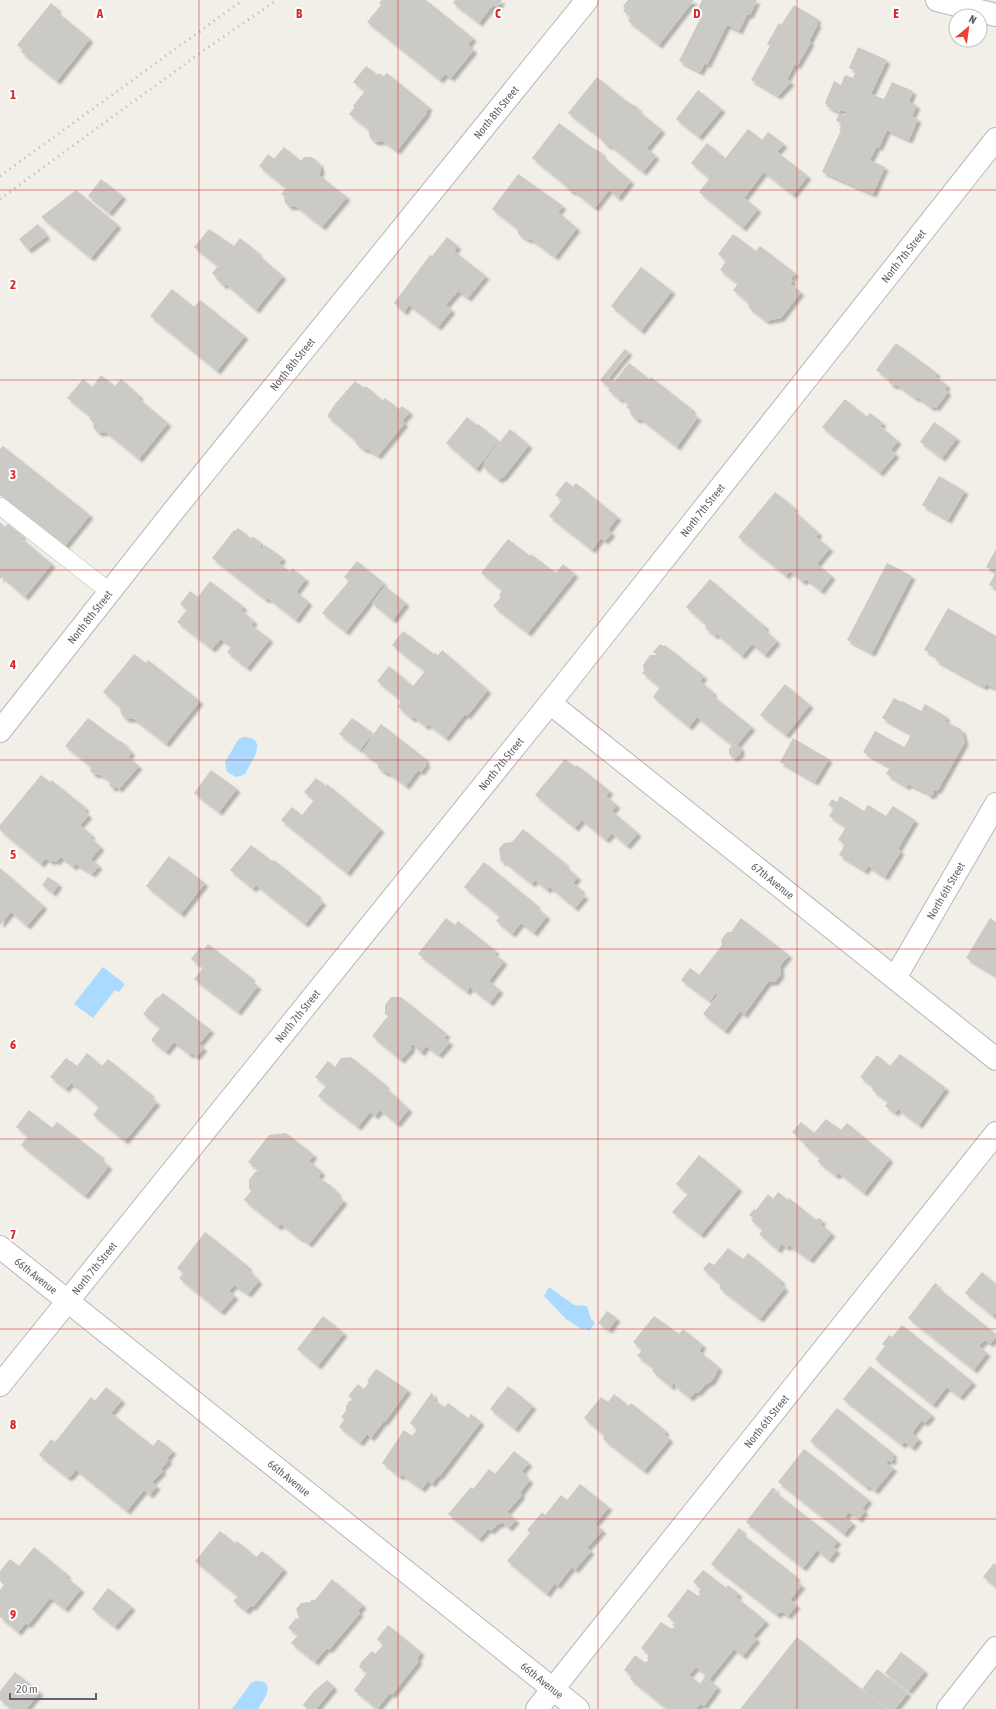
<svg xmlns="http://www.w3.org/2000/svg" width="996" height="1709" font-family="'Asap Condensed',sans-serif">
	<style>
		.water { fill: #aadaff }
		.building { fill: #cccac5; fill-rule: evenodd; filter: url(#shadow) }
		.lines { fill: none; stroke-linecap: round; stroke-linejoin: round }
		.service-casing { stroke: #b5b8bc; stroke-width: 18 }
		.minor-casing { stroke: #b5b8bc; stroke-width: 24 }
		.tertiary-casing { stroke: #b5b8bc; stroke-width: 24 }
		.service { stroke: #fff; stroke-width: 17 }
		.minor { stroke: #fff; stroke-width: 22 }
		.tertiary { stroke: #fff; stroke-width: 22 }
		.rail { stroke: #b6b7b8; stroke-width: 3; stroke-dasharray: 1 5; stroke-linecap: butt }
		.grid { fill: none; stroke: #d62828; stroke-width: 1; stroke-opacity: 0.55 }
		.labels { text-anchor: middle; stroke-width: 4; stroke-linejoin: round; paint-order: stroke }
		.street-label { font-size: 11px; fill: #5f6368; stroke: #fff }
		.grid-label { font-size: 13px; text-anchor: middle; font-weight: bold; fill: #d62828; stroke: #fff; stroke-width: 4; stroke-linejoin: round; paint-order: stroke }
	</style>
	<defs>
		<filter id="shadow"><feDropShadow dx="3.5" dy="3.5" stdDeviation="1" flood-color="#0004"/></filter>
	</defs>
	<rect width="100%" height="100%" fill="#f1efe8"/>
	<g class="water">
		<path d="M243 737C263 737 258 751 251 763 249 766 247 771 245 774 242 776 239 776 236 777L227 772 225 762 238 740Z"/>
		<polygon points="103,967 125,984 119,992 115,990 93,1018 74,1004"/>
		<polygon points="549,1287 574,1305 587,1306 591,1319 595,1323 589,1331 585,1328 583,1330 566,1319 544,1296"/>
		<path d="M255 1681C278 1680 264 1700 258 1709H232L251 1683Z"/>
	</g>
	<g class="building">
		<polygon points="382,0 426,0 473,38 468,45 474,50 451,78 445,74 440,80 367,22 381,5 379,3"/>
		<polygon points="455,0 502,0 497,7 493,5 479,23 453,3"/>
		<polygon points="628,0 694,0 659,45 628,21 630,16 623,11 625,8 623,6"/>
		<polygon points="702,0 757,0 750,15 747,15 739,31 727,25 707,65 705,63 700,72 679,61 703,13 697,10"/>
		<polygon points="51,3 58,9 56,11 90,39 57,81 21,52 23,50 17,45"/>
		<polygon points="794,5 818,19 816,23 818,24 809,41 811,42 797,66 795,64 787,79 791,82 778,96 751,80 770,46 767,44 779,23 781,25"/>
		<polygon points="858,47 887,60 871,94 884,99 892,82 913,91 909,102 917,105 912,116 918,119 909,140 887,130 879,148 877,146 870,160 885,167 873,194 822,172 841,130 839,130 842,123 836,121 839,113 845,116 847,112 840,110 839,112 826,106 827,104 825,103 834,81 841,85 845,75 853,78 856,71 849,68"/>
		<polygon points="366,66 378,75 379,73 384,76 387,73 429,107 426,112 427,113 397,151 383,141 375,142 370,138 368,129 349,114 354,108 353,106 365,91 353,82"/>
		<polygon points="597,77 625,100 637,107 640,112 662,130 647,148 656,156 643,172 611,146 606,145 599,137 568,113"/>
		<polygon points="698,90 722,109 699,137 676,119"/>
		<polygon points="559,123 591,147 601,152 603,157 631,181 618,198 609,190 595,208 575,192 570,191 563,183 532,158"/>
		<polygon points="748,129 762,140 768,132 784,144 777,152 808,176 793,195 764,172 744,198 758,209 743,228 699,192"/>
		<polygon points="707,143 725,158 709,178 691,163"/>
		<polygon points="284,147 301,161 304,157 312,157 320,164 321,171 319,175 347,197 322,227 296,206 290,207 285,203 284,196 281,194 286,188 259,166 268,154 274,159"/>
		<polygon points="518,174 563,206 558,212 577,228 555,257 532,240 526,239 518,234 517,228 492,209"/>
		<polygon points="101,179 123,196 109,213 88,196"/>
		<polygon points="76,190 118,225 91,258 41,217"/>
		<polygon points="38,224 47,236 28,250 19,239"/>
		<polygon points="209,229 234,246 240,238 259,253 257,254 283,276 256,310 226,284 224,286 216,279 217,278 212,273 218,266 194,247"/>
		<polygon points="733,234 756,251 760,246 795,273 791,279 793,281 790,284 801,292 781,318 766,321 749,308 748,302 733,290 738,284 720,270 726,261 718,254"/>
		<polygon points="447,237 458,246 454,251 486,276 468,298 458,291 446,305 452,310 438,327 409,305 404,312 394,303 430,255 432,256"/>
		<polygon points="641,267 672,291 641,331 611,306"/>
		<polygon points="172,289 194,307 200,300 245,336 217,371 150,316"/>
		<polygon points="896,343 937,373 935,376 947,385 945,389 948,392 936,408 933,406 932,408 917,397 916,399 897,385 894,386 889,383 889,379 876,370"/>
		<polygon points="625,349 629,352 608,378 614,382 629,363 649,379 651,377 693,410 691,412 698,417 677,447 641,419 637,420 631,415 630,410 626,407 629,404 621,398 620,400 608,390 610,388 600,380"/>
		<polygon points="101,375 115,386 121,379 140,396 138,398 168,423 139,459 106,432 99,433 93,428 94,423 89,419 91,417 67,398 83,379 92,387"/>
		<polygon points="355,381 364,388 366,386 383,401 385,398 399,409 402,406 410,412 402,421 405,423 378,456 369,450 363,449 356,444 355,440 327,416 335,404"/>
		<polygon points="845,399 867,417 870,413 883,423 880,426 898,441 891,450 896,454 880,473 822,427"/>
		<polygon points="467,417 477,425 478,424 499,441 476,469 446,443"/>
		<polygon points="934,422 957,438 942,458 920,442"/>
		<polygon points="510,429 529,445 503,478 502,477 499,480 483,467 485,463 484,462"/>
		<polygon points="3,446 90,515 65,546 0,495 0,449"/>
		<polygon points="939,476 965,491 948,520 922,505"/>
		<polygon points="566,481 573,487 576,483 618,517 608,530 612,533 605,541 601,538 592,550 549,516 562,500 555,495"/>
		<polygon points="775,492 795,508 793,510 819,533 816,537 830,548 817,564 832,576 821,591 806,579 803,582 790,571 786,576 738,537"/>
		<polygon points="0,522 5,527 8,524 23,536 21,538 52,564 25,597 2,577 0,579"/>
		<polygon points="238,528 247,535 245,537 248,539 254,537 260,542 261,550 265,545 283,558 279,563 290,572 292,568 306,579 296,592 309,602 296,620 268,598 266,600 212,558 234,530 235,531"/>
		<polygon points="508,539 530,556 531,554 556,573 563,564 575,574 528,633 493,606 501,597 499,595 502,590 481,573"/>
		<polygon points="996,549 996,589 989,585 996,572 986,567"/>
		<polygon points="357,561 384,583 346,632 322,613 349,581 344,577"/>
		<polygon points="887,563 912,576 872,653 847,640"/>
		<polygon points="710,579 766,627 764,629 777,641 765,655 752,644 742,656 717,634 715,636 705,628 707,626 686,607"/>
		<polygon points="210,581 244,607 241,610 254,621 251,625 270,639 247,668 227,652 231,647 221,639 212,649 177,622 187,610 180,604 190,591 198,597"/>
		<polygon points="385,586 406,603 393,620 372,603"/>
		<polygon points="948,608 996,636 996,689 986,684 984,687 935,660 937,657 924,650"/>
		<polygon points="403,631 434,654 435,653 438,655 442,650 488,690 467,716 465,714 446,738 428,724 426,727 414,717 412,719 398,707 401,700 377,681 389,666 413,686 425,671 392,645"/>
		<polygon points="660,644 664,646 665,645 704,676 700,681 714,693 712,695 752,727 737,745 741,748 741,753 737,757 733,758 729,754 729,749 732,745 697,717 689,727 653,697 660,687 642,673 644,671 643,665 650,655 657,655 653,652"/>
		<polygon points="134,654 146,663 148,660 200,701 166,744 134,719 126,719 121,714 120,707 103,692"/>
		<polygon points="785,684 810,705 786,735 760,715"/>
		<polygon points="894,698 901,702 902,701 921,711 925,704 947,717 945,721 962,730 965,742 938,790 934,791 934,794 928,796 927,793 908,784 907,787 886,774 890,767 863,752 875,731 904,747 908,741 911,734 882,718"/>
		<polygon points="88,718 119,741 121,741 125,744 125,746 132,752 128,757 139,766 119,789 115,786 113,789 109,785 111,783 104,777 99,774 95,775 90,771 91,767 87,763 65,746"/>
		<polygon points="352,718 373,733 360,750 339,734"/>
		<polygon points="381,724 426,759 425,761 427,764 421,772 418,770 406,786 389,773 385,773 378,768 378,763 362,752 370,741 369,740"/>
		<polygon points="793,738 829,759 815,782 780,762"/>
		<polygon points="565,759 575,767 577,765 610,791 606,796 617,805 612,811 638,833 627,846 612,833 606,840 582,820 575,828 535,795"/>
		<polygon points="211,770 237,789 219,812 194,793"/>
		<polygon points="41,775 50,782 52,780 55,783 86,808 84,811 89,815 80,825 92,835 90,837 101,847 91,859 99,866 92,874 76,864 73,867 61,857 56,862 53,860 51,862 46,858 41,864 0,830 0,825"/>
		<polygon points="316,778 326,786 327,784 381,829 347,873 281,820 292,807 302,815 314,800 304,792"/>
		<polygon points="840,796 864,811 868,805 886,816 893,806 915,820 898,849 901,851 885,877 868,866 865,871 839,855 845,844 838,840 846,827 829,816 834,808 828,805 832,799 837,802"/>
		<polygon points="523,829 566,864 565,866 578,877 573,883 582,890 580,892 585,896 575,908 550,887 547,890 535,880 532,884 503,861 501,863 499,849 504,843 512,842"/>
		<polygon points="251,845 272,861 274,860 318,895 317,897 323,902 305,924 256,885 253,889 230,870"/>
		<polygon points="169,856 205,883 181,914 146,886"/>
		<polygon points="484,862 537,905 536,907 547,916 534,933 521,923 512,934 496,921 500,916 464,887"/>
		<polygon points="0,868 44,906 27,926 11,912 0,925"/>
		<polygon points="48,877 59,884 53,893 42,885"/>
		<polygon points="446,918 455,925 458,921 496,951 494,954 504,961 489,981 500,990 490,1003 470,987 467,992 418,954"/>
		<polygon points="741,918 789,955 780,966 781,974 775,982 768,982 744,1015 740,1011 725,1031 703,1014 718,995 716,993 710,1001 681,980 690,968 699,975 722,945 721,940 727,932 731,932"/>
		<polygon points="990,918 996,922 996,976 966,958"/>
		<polygon points="208,944 252,978 250,980 258,986 238,1012 194,979 203,968 191,959 200,947 203,950"/>
		<polygon points="163,993 211,1030 199,1044 204,1048 196,1057 192,1053 190,1055 174,1042 166,1052 151,1040 160,1028 143,1014 157,997 158,998"/>
		<polygon points="391,997 401,997 447,1034 444,1038 450,1042 439,1055 426,1046 421,1053 413,1044 410,1047 412,1048 401,1060 372,1036 388,1016 385,1014 385,1005"/>
		<polygon points="87,1053 102,1066 108,1059 151,1094 149,1096 157,1102 125,1141 93,1115 99,1107 81,1091 71,1083 66,1089 50,1077 66,1058 77,1066"/>
		<polygon points="900,1054 946,1088 919,1125 898,1109 895,1113 885,1106 888,1102 872,1090 874,1088 860,1077 877,1055 890,1066"/>
		<polygon points="351,1057 386,1085 385,1087 409,1109 397,1124 380,1110 375,1116 370,1112 358,1127 318,1096 326,1086 315,1077 328,1061 335,1067 341,1058"/>
		<polygon points="29,1110 52,1128 57,1122 101,1156 100,1158 109,1166 85,1196 21,1145 28,1136 16,1127"/>
		<polygon points="826,1119 841,1130 847,1123 890,1159 864,1193 839,1173 836,1176 817,1161 820,1158 804,1145 806,1144 792,1132 801,1122 814,1133"/>
		<polygon points="286,1133 314,1155 309,1161 322,1172 318,1177 330,1185 338,1193 337,1195 344,1201 309,1244 301,1238 300,1239 281,1224 278,1227 244,1200 251,1191 249,1189 249,1180 255,1172 259,1171 248,1162 269,1135"/>
		<polygon points="699,1155 739,1188 701,1235 672,1212 688,1194 676,1184"/>
		<polygon points="778,1192 788,1200 789,1198 816,1220 819,1218 823,1221 820,1224 832,1233 810,1260 789,1245 787,1248 782,1244 778,1250 759,1234 763,1230 751,1220 753,1218 749,1215 754,1209 756,1210 768,1194 773,1199"/>
		<polygon points="205,1232 249,1267 247,1268 259,1281 248,1294 234,1285 229,1291 235,1296 221,1312 179,1278 184,1273 177,1268"/>
		<polygon points="728,1248 743,1259 748,1253 782,1281 780,1283 785,1288 760,1319 719,1288 721,1285 703,1269 709,1262 714,1265"/>
		<polygon points="982,1272 996,1284 996,1312 993,1316 965,1293"/>
		<polygon points="935,1283 938,1285 937,1287 996,1334 996,1337 990,1344 985,1340 979,1346 987,1353 974,1370 908,1318"/>
		<polygon points="607,1311 617,1318 609,1330 598,1323"/>
		<polygon points="323,1316 344,1333 318,1366 297,1349"/>
		<polygon points="654,1316 679,1334 683,1329 703,1345 699,1351 719,1367 716,1374 712,1381 705,1385 698,1393 696,1392 690,1398 675,1386 676,1384 674,1383 671,1387 652,1371 654,1368 637,1356 642,1350 633,1342"/>
		<polygon points="902,1325 973,1382 960,1397 947,1387 933,1405 875,1359 885,1346 882,1344 889,1335 892,1337"/>
		<polygon points="870,1366 932,1415 925,1423 921,1421 912,1433 919,1439 912,1448 905,1442 902,1445 843,1399"/>
		<polygon points="376,1369 408,1390 385,1422 384,1421 371,1438 367,1434 360,1443 339,1427 344,1420 341,1417 346,1411 346,1406 349,1401 354,1400 348,1396 358,1384 364,1389 369,1382 367,1381"/>
		<polygon points="508,1386 533,1406 515,1429 490,1409"/>
		<polygon points="106,1387 122,1400 111,1413 153,1446 158,1439 173,1451 167,1458 169,1460 161,1469 163,1471 152,1482 157,1486 150,1495 144,1490 127,1511 76,1470 70,1477 69,1476 68,1478 39,1455 51,1439 55,1442 91,1397 95,1401"/>
		<polygon points="432,1392 435,1401 445,1407 448,1403 468,1418 471,1414 481,1422 439,1477 438,1476 432,1484 428,1481 422,1489 402,1475 400,1477 382,1463 404,1430 412,1436 417,1429 410,1423"/>
		<polygon points="614,1394 629,1406 631,1403 666,1431 664,1434 670,1439 644,1471 603,1439 605,1436 584,1418 601,1397 608,1402"/>
		<polygon points="837,1408 894,1454 892,1456 894,1458 891,1462 888,1460 886,1463 894,1468 875,1491 869,1486 867,1488 810,1441"/>
		<polygon points="804,1449 869,1500 862,1509 865,1511 859,1519 849,1512 845,1517 853,1523 844,1534 778,1482"/>
		<polygon points="514,1451 529,1463 522,1471 525,1474 524,1475 530,1480 520,1493 522,1495 507,1512 516,1520 509,1528 502,1522 499,1525 498,1524 491,1531 488,1529 479,1539 448,1514 471,1487 473,1489 489,1469 495,1474"/>
		<polygon points="580,1484 609,1507 595,1524 603,1530 587,1548 591,1551 575,1570 572,1567 557,1586 555,1583 547,1594 507,1561 530,1533 527,1530 542,1512 545,1515 561,1495 567,1500"/>
		<polygon points="773,1487 776,1490 775,1492 838,1541 833,1547 837,1550 829,1560 817,1550 803,1568 746,1522"/>
		<polygon points="739,1528 743,1531 741,1533 797,1577 795,1580 802,1585 790,1600 797,1605 788,1616 782,1612 782,1613 780,1612 777,1615 711,1564"/>
		<polygon points="220,1531 235,1543 237,1541 256,1557 262,1551 284,1569 253,1607 251,1606 246,1611 233,1601 238,1596 195,1561"/>
		<polygon points="34,1547 68,1575 66,1577 81,1589 65,1609 50,1598 28,1625 26,1623 18,1632 0,1617 0,1590 4,1585 0,1581 0,1571 10,1559 19,1566"/>
		<polygon points="994,1563 996,1565 996,1587 983,1577"/>
		<path d="M703 1570 726 1588 728 1585 739 1594 736 1597 766 1621 753 1636 757 1639 743 1656 734 1649 709 1680 718 1687 704 1706 701 1704 696 1709H667L630 1679 632 1676 624 1670 635 1655 644 1662H646L649 1659 647 1658 649 1655 641 1648 661 1622 670 1628H673L675 1626 672 1625 675 1622 667 1616 688 1589 698 1596 700 1594 698 1592 701 1589 693 1582ZM696 1667 706 1675 700 1684 689 1675Z"/>
		<polygon points="332,1579 363,1605 358,1611 360,1613 329,1650 327,1648 315,1662 291,1643 298,1635 288,1628 296,1618 297,1619 299,1618 296,1609 301,1603 310,1602 312,1599 314,1601"/>
		<polygon points="108,1588 132,1607 115,1627 92,1609"/>
		<polygon points="388,1625 421,1652 417,1659 419,1661 392,1695 390,1693 377,1709 354,1690 367,1673 359,1667 361,1662 372,1651 375,1654 383,1645 377,1639"/>
		<polygon points="797,1637 861,1689 886,1709 740,1709"/>
		<polygon points="901,1652 925,1671 909,1691 885,1673"/>
		<polygon points="877,1669 908,1693 895,1709 888,1709 862,1689"/>
		<polygon points="15,1672 40,1692 26,1709 12,1709 0,1700 0,1691"/>
		<polygon points="327,1680 334,1687 316,1709 307,1709 303,1705 314,1691"/>
	</g>
	<g class="lines">
		<defs>
			<polyline id="service" points="0,506 110,592"/>
			<g id="minor">
				<polyline points="937,0 996,15"/>
				<path id="s1" d="M550 703 996 1059"/>
				<path id="s2" d="M0 731 175 509 587 0"/>
				<path id="s3" d="M895 978 996 804"/>
				<path id="s4" d="M0 1385 550 703 996 139"/>
				<path id="s5" d="M537 1709 996 1133"/>
				<polyline points="948,1709 996,1648"/>
			</g>
			<g id="tertiary">
				<path id="s6" d="M0 1247 578 1709"/>
			</g>
		</defs>
		<use href="#service" class="service-casing"/>
		<use href="#minor" class="minor-casing"/>
		<use href="#tertiary" class="tertiary-casing"/>
		<use href="#service" class="service"/>
		<use href="#minor" class="minor"/>
		<use href="#tertiary" class="tertiary"/>
		<g class="rail">
			<polyline points="0,176 243,0"/>
			<polyline points="0,199 200,53 277,0"/>
		</g>
	</g>
	<path class="grid" d="M199 0V1709M398 0V1709M598 0V1709M797 0V1709M0 190H996M0 380H996M0 570H996M0 760H996M0 949H996M0 1139H996M0 1329H996M0 1519H996"/>
	<g class="labels">
		<g class="street-label">
			<text dy="4" stroke="none"><textPath href="#s2" startOffset="793">North 8th Street</textPath></text>
			<text dy="4" stroke="none"><textPath href="#s4" startOffset="1446">North 7th Street</textPath></text>
			<text dy="4" stroke="none"><textPath href="#s2" startOffset="469">North 8th Street</textPath></text>
			<text dy="4" stroke="none"><textPath href="#s4" startOffset="1122">North 7th Street</textPath></text>
			<text dy="4" stroke="none"><textPath href="#s2" startOffset="145">North 8th Street</textPath></text>
			<text dy="4" stroke="none"><textPath href="#s4" startOffset="798">North 7th Street</textPath></text>
			<text dy="4" stroke="none"><textPath href="#s1" startOffset="285">67th Avenue</textPath></text>
			<text dy="4" stroke="none"><textPath href="#s3" startOffset="101">North 6th Street</textPath></text>
			<text dy="4" stroke="none"><textPath href="#s4" startOffset="474">North 7th Street</textPath></text>
			<text dy="4" stroke="none"><textPath href="#s4" startOffset="150">North 7th Street</textPath></text>
			<text dy="4" stroke="none"><textPath href="#s6" startOffset="46">66th Avenue</textPath></text>
			<text dy="4" stroke="none"><textPath href="#s5" startOffset="368">North 6th Street</textPath></text>
			<text dy="4" stroke="none"><textPath href="#s6" startOffset="370">66th Avenue</textPath></text>
			<text dy="4" stroke="none"><textPath href="#s6" startOffset="694">66th Avenue</textPath></text>
		</g>
	</g>
	<g class="grid-label">
		<text x="100" y="18">A</text>
		<text x="299" y="18">B</text>
		<text x="498" y="18">C</text>
		<text x="697" y="18">D</text>
		<text x="896" y="18">E</text>
		<text x="13" y="99">1</text>
		<text x="13" y="289">2</text>
		<text x="13" y="479">3</text>
		<text x="13" y="669">4</text>
		<text x="13" y="859">5</text>
		<text x="13" y="1049">6</text>
		<text x="13" y="1239">7</text>
		<text x="13" y="1429">8</text>
		<text x="13" y="1619">9</text>
	</g>
	<g transform="translate(968 28) rotate(29)"><circle r="19" fill="#ffffff" stroke="#bfc1c3"/>
	<path d="M0-3L7 15L0 10L-7 15Z" fill="#ea4335"/>
	<text y="-6" font-size="11" font-weight="bold" text-anchor="middle" fill="#5f6368">N</text>
	</g>
	<path d="M10 1693v6h86v-6" fill="none" stroke="#5f6368" stroke-width="2"/>
	<text x="16" y="1693" font-size="12" fill="#5f6368" stroke="#ffffff" stroke-width="3" paint-order="stroke">20 m</text>
</svg>
